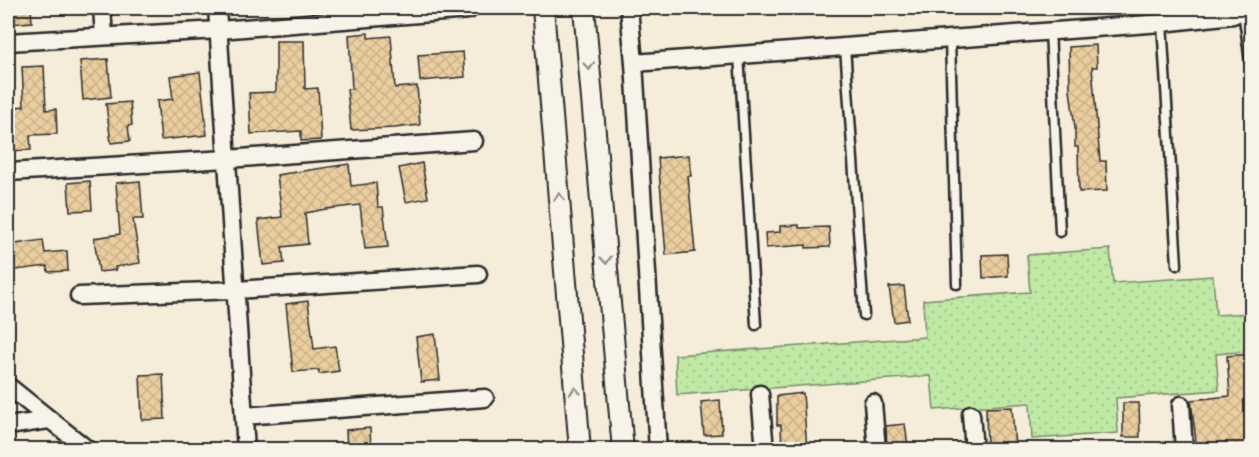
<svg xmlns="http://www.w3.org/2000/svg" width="1259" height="457" font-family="'Comic Neue',sans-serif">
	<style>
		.park { fill: url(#park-dots); stroke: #758a68; stroke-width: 1.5 }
		.building { fill: url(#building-cross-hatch); stroke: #2b2b2b; stroke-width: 1.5 }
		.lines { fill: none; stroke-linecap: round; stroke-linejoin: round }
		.service-casing { stroke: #2b2b2b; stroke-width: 13 }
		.minor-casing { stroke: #2b2b2b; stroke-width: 21 }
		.tertiary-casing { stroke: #2b2b2b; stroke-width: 24 }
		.service { stroke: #f7f3e8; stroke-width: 8 }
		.minor { stroke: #f7f3e8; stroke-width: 16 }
		.tertiary { stroke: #f7f3e8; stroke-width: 20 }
		.oneway { stroke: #918f8a }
	</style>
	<defs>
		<pattern id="park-dots" width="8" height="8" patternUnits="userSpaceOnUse" patternTransform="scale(1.5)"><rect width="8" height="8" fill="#bfe9a5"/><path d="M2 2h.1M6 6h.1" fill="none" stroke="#a4c88e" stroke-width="1.8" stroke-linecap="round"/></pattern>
		<pattern id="building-cross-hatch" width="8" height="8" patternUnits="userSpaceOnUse" patternTransform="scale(1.5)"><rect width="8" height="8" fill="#ebce9f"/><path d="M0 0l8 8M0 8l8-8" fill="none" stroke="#cab189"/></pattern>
	</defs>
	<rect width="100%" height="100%" fill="#f5ecd9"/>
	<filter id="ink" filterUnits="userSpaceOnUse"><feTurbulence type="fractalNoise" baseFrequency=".0167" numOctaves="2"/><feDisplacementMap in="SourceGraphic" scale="12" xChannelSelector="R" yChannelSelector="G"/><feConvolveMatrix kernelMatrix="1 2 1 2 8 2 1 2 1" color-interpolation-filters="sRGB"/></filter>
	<g filter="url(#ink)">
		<polygon class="park" points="1110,249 1113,283 1213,276 1216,315 1251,313 1251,351 1216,354 1219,390 1116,398 1118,433 1032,439 1030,403 934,410 931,376 677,395 675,355 925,337 923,300 1030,292 1027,255"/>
		<g class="building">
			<polygon points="8,8 31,8 32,22 9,24"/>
			<polygon points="368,33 368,38 391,36 395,88 417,86 420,125 394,128 351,130 347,89 352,89 349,35"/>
			<polygon points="276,41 304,41 305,89 318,88 321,140 301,141 301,131 251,134 249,93 275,92 276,90"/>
			<polygon points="1096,45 1097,67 1092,67 1100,161 1106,161 1107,191 1079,192 1078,147 1075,147 1075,128 1070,90 1069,47"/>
			<polygon points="463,52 465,77 420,81 418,55"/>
			<polygon points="108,59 111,97 83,100 80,61"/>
			<polygon points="44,66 46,110 56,109 57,134 30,135 31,150 9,151 8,124 10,124 9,108 24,106 22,67"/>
			<polygon points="200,72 207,135 161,140 157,101 173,99 170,76"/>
			<polygon points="130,102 132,125 128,126 130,141 111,143 106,104"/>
			<polygon points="689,155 691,176 688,176 695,252 666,255 658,158"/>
			<polygon points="422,163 428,198 406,202 399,168"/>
			<polygon points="349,164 351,186 376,183 378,207 383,207 388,247 365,249 360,205 326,209 305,213 308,244 282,247 284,263 263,265 258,220 282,217 277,175"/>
			<polygon points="90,181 92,210 70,211 68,183"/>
			<polygon points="140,181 143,219 133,219 140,263 115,267 116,270 99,272 94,238 120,234 116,183"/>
			<polygon points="799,225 799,228 829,227 830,247 806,248 806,245 766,248 765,233 780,232 780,226"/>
			<polygon points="43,240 45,253 67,251 68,271 48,272 47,266 8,271 8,245"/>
			<polygon points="1007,254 1008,276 983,278 982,255"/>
			<polygon points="904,286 908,320 894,322 889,287"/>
			<polygon points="308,301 314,349 335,346 339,371 319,374 319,370 293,372 286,304"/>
			<polygon points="435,334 440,380 421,382 416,337"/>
			<polygon points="1251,354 1251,450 1197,450 1191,400 1230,396 1227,356"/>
			<polygon points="163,374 165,419 142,420 140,375"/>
			<polygon points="803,393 807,450 782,450 781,425 777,425 777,396"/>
			<polygon points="720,400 722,434 704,435 701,402"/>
			<polygon points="1123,403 1139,403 1140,437 1123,437"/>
			<polygon points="1012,407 1015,448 987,450 986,408"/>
			<polygon points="905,424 908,446 887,448 886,426"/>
			<polygon points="370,428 371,450 347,450 346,430"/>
		</g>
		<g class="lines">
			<defs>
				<g id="service">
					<polyline points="1243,11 1252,76"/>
					<polyline points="1162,23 1177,265"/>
					<polyline points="1050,31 1060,232"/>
					<polyline points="950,39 957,284"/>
					<polyline points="845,47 864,315"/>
					<polyline points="739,55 756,325"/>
				</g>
				<g id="minor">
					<polyline points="102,8 104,36"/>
					<polyline points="217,8 246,450"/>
					<polyline points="629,8 634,63 658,450"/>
					<polyline points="8,42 219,30 469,10"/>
					<polyline points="634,63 1162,23 1233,15 1249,8"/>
					<polyline points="8,172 227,159 474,141"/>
					<polyline points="79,296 236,290 478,274"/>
					<polyline points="8,386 88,450"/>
					<polyline points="760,394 765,450"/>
					<polyline points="873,403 877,450"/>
					<polyline points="1181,405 1184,450"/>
					<polyline points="971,414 974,450"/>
					<polyline points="244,416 485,398"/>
					<polyline points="8,426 49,420"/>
				</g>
				<g id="tertiary">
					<polyline points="543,8 580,450"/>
					<polyline points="584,8 623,450"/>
				</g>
			</defs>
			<use href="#service" class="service-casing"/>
			<use href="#minor" class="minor-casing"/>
			<use href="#tertiary" class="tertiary-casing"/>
			<use href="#service" class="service"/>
			<use href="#minor" class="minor"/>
			<use href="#tertiary" class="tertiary"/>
		</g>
		<defs><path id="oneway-chevron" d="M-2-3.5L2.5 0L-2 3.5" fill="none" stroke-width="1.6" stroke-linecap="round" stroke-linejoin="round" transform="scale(1.5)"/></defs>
		<g class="oneway">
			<use href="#oneway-chevron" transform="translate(589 66) rotate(85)"/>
			<use href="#oneway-chevron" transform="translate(559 197) rotate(-95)"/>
			<use href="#oneway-chevron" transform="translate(606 260) rotate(85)"/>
			<use href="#oneway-chevron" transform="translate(575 391) rotate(-95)"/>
		</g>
	</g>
	<rect width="1259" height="457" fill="none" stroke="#f7f3e8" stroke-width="30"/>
	<rect x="15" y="15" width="1229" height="427" fill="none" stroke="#2b2b2b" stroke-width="2" filter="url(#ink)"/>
</svg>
